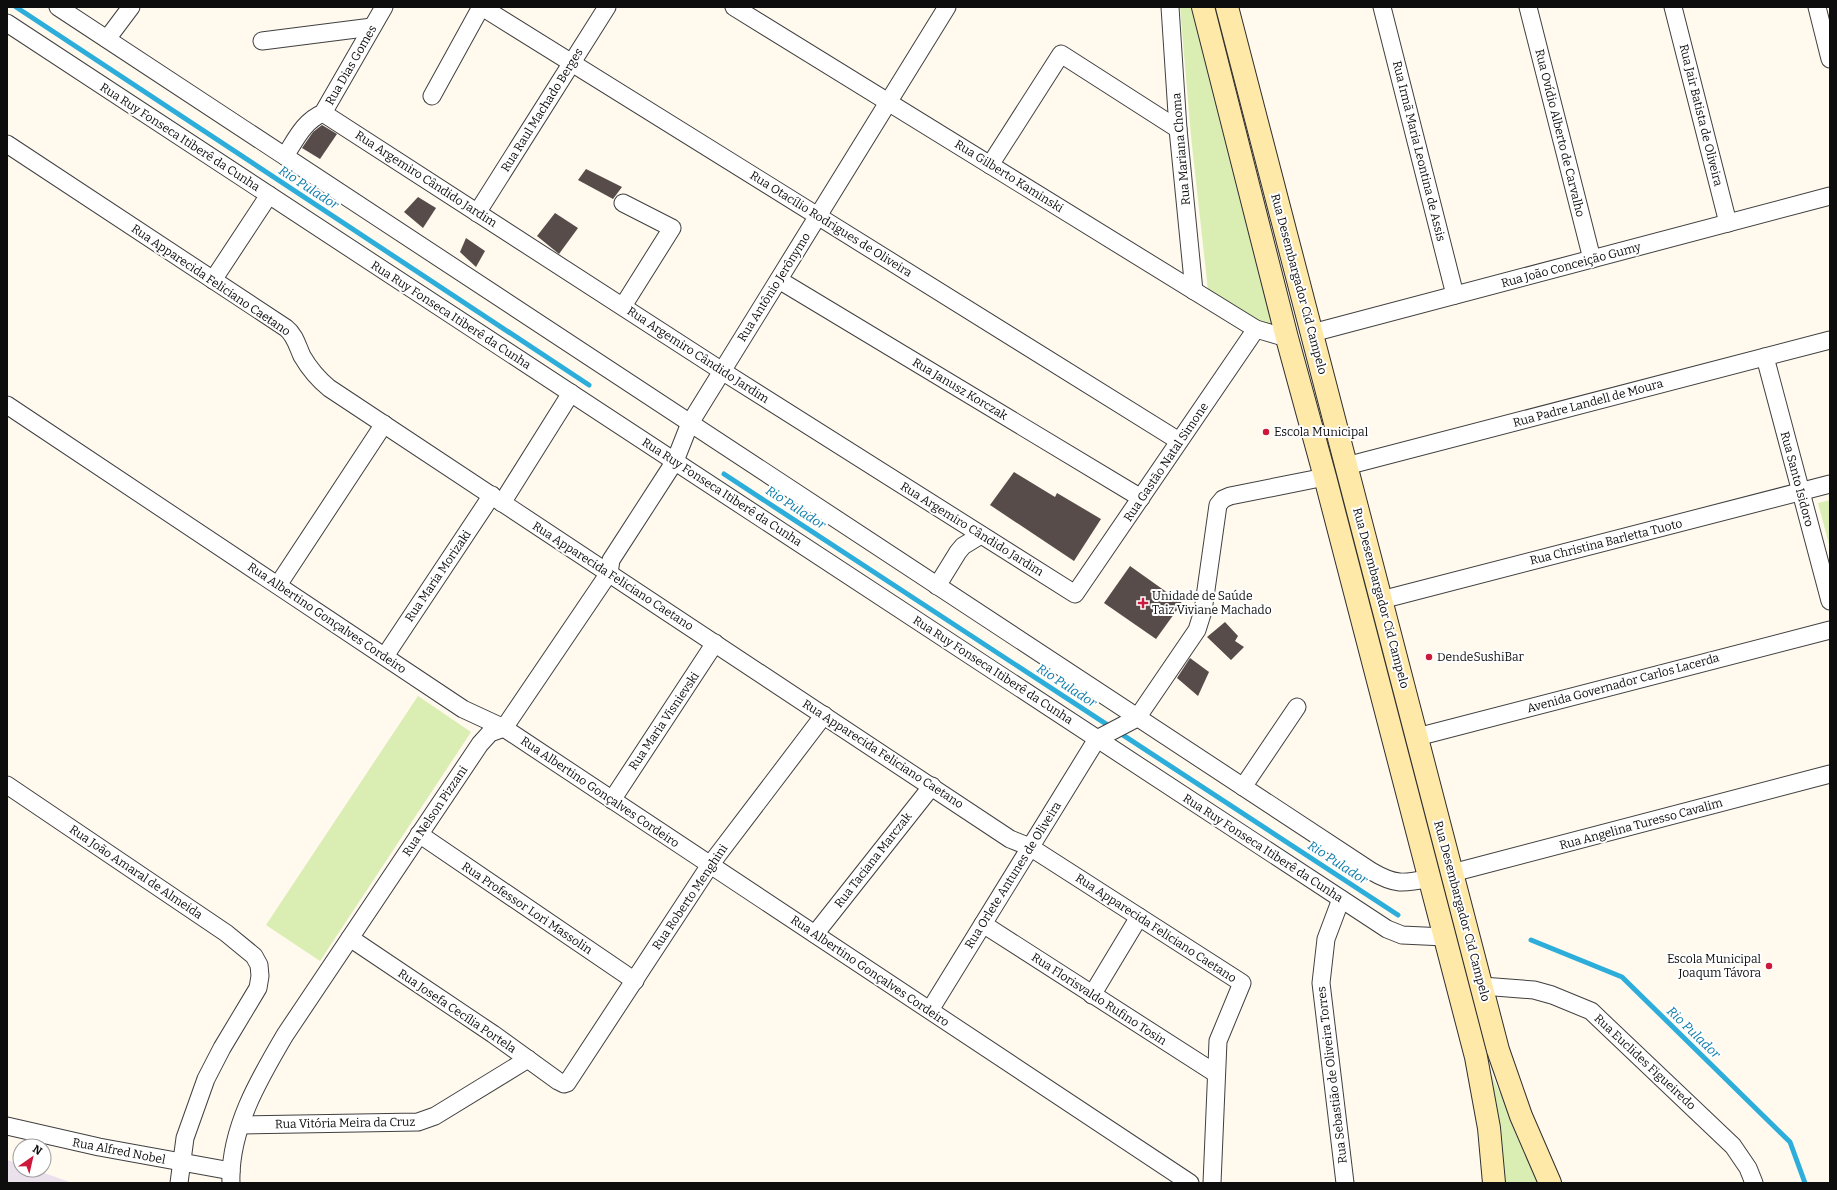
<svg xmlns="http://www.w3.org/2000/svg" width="1837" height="1190" font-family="Bitter,serif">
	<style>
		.industrial { fill: #eae1ed }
		.green { fill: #daedb3 }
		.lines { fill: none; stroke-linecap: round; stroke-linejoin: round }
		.stream { stroke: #2daeda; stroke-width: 5 }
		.building { fill: #574c49 }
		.street-casing { stroke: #404040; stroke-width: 19 }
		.secondary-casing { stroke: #2f2f2f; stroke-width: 24 }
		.street { stroke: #fff; stroke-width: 17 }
		.secondary { stroke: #ffe9a9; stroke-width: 22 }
		.poi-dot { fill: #cb183b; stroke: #fff; stroke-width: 1.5 }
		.labels { text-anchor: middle; stroke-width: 4; stroke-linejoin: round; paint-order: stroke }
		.street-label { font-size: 12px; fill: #0d0d0d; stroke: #fff }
		.poi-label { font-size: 12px; fill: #0d0d0d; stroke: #fff; text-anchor: start }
		.water-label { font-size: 13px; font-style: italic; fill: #0b7cab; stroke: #fff }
	</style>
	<rect width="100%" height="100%" fill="#fff9ee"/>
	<polygon class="industrial" points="7,1160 20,1164 20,1170 36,1170 72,1183 7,1183"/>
	<g class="green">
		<polygon points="1180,7 1193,7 1274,331 1208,290 1191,136"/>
		<polygon points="1830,500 1830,548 1818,503"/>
		<polygon points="418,696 471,732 320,961 266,925"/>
		<polygon points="1492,1075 1539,1183 1505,1183"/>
	</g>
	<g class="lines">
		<g class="stream">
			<polyline points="16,7 589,385"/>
			<polyline points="724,474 1398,915"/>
			<polyline points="1531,940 1622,977 1790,1142 1805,1183"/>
		</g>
	</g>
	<g class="building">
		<polygon points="322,125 337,134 320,159 302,148 313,132"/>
		<polygon points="586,169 622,187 613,199 578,180"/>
		<polygon points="418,197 436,208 423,228 404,212"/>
		<polygon points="555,213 578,228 559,254 537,236"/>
		<polygon points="466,238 485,251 476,267 460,252"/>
		<polygon points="1014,472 1055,497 1057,493 1101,519 1074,561 990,505"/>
		<polygon points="1130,566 1182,603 1156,639 1104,603"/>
		<polygon points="1225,622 1238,636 1235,641 1244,647 1231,660 1207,637"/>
		<polygon points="1190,658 1209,672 1198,696 1177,678"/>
	</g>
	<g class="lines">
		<defs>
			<g id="street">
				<path d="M58 7 1371 871C1395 885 1403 884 1430 878"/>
				<polyline points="482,7 1179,441"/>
				<polyline points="734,7 1256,329 1287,338"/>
				<polyline points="1170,7 1178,129 1194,291"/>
				<polyline points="1382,7 1455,295"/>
				<polyline points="1528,7 1592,259"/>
				<polyline points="1673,7 1728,223"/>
				<polyline points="1817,7 1830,59"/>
				<polyline points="7,23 1387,929 1402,935 1445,937"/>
				<polyline points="107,39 131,7"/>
				<polyline points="262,41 372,27"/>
				<polyline points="432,96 481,7"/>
				<polyline points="323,113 722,371 1075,594 1256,329"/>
				<path d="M7 144 286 328C295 335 297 345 302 356 309 368 318 379 329 388L1010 839 1030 847 1242 983 1218 1041 1212 1183"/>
				<path d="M285 156C296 139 304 121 323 113L384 7"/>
				<polyline points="990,165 1061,54 1178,129"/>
				<polyline points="477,213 607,7"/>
				<polyline points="213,280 269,195"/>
				<polyline points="779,280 1141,498"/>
				<polyline points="623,306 672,228 623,203"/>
				<polyline points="1312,333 1830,196"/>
				<polyline points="1765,357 1830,601"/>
				<polyline points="7,405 463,709 504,728 1190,1183"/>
				<polyline points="1346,466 1830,340"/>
				<polyline points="502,503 571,393"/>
				<polyline points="278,585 384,424"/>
				<polyline points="937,586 958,552 963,546 981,535"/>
				<polyline points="1381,600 1830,484"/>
				<polyline points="385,656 492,495"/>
				<polyline points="1417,737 1830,630"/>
				<polyline points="7,785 226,933 254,956 259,965 260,976 258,988 222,1048 206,1079 185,1138 179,1183"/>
				<polyline points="1243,787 1297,707"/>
				<polyline points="612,800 715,643"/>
				<polyline points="419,834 635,981"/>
				<polyline points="1452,873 1830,774"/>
				<polyline points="1341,899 1326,939 1321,983 1345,1183"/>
				<polyline points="983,924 1215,1073"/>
				<polyline points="815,934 932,786"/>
				<polyline points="350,938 493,1034 558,1081 564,1084 567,1083 710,865 824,715"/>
				<polyline points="1482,986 1534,990 1552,995 1591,1011 1733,1146 1748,1168 1754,1183"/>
				<polyline points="1092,995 1139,917"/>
				<polyline points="930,1010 1097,739 1137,718 1197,630 1203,611 1218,505 1223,499 1230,496 1325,477"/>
				<polyline points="241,1125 418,1122 435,1116 528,1059"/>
				<polyline points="7,1126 99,1147 231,1171"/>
				<path d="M231 1183C229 1130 259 1079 285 1035L480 744 490 733 504 728 609 573 611 560 675 461 690 423 947 7"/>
			</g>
			<g id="secondary">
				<polyline points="1203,7 1287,338 1325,477 1476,1057 1489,1128 1494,1183"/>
				<polyline points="1227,7 1498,1050 1521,1116 1550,1183"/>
			</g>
		</defs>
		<use href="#street" class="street-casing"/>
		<use href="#secondary" class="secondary-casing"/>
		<use href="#street" class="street"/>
		<use href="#secondary" class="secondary"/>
	</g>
	<g class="poi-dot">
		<circle cx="1266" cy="432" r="4"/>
		<path d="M1141 597h4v4h4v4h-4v4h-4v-4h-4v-4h4z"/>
		<circle cx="1429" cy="657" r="4"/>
		<circle cx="1769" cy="966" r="4"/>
	</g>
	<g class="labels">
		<g class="street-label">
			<text transform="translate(351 65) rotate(-60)" y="4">Rua Dias Gomes</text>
			<text transform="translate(542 110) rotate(-58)" y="4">Rua Raul Machado Berges</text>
			<text transform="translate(1701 115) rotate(76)" y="4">Rua Jair Batista de Oliveira</text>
			<text transform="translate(1560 133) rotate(76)" y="4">Rua Ovídio Alberto de Carvalho</text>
			<text transform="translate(180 137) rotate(33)" y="4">Rua Ruy Fonseca Itiberê da Cunha</text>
			<text transform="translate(1181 149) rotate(-95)" y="4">Rua Mariana Choma</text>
			<text transform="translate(1419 151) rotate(76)" y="4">Rua Irmã Maria Leontina de Assis</text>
			<text transform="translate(1009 176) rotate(32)" y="4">Rua Gilberto Kaminski</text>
			<text transform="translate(426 179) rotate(33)" y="4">Rua Argemiro Cândido Jardim</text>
			<text transform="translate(831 224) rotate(32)" y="4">Rua Otacílio Rodrigues de Oliveira</text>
			<text transform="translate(1571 265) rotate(-15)" y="4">Rua João Conceição Gumy</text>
			<text transform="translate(211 280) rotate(34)" y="4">Rua Apparecida Feliciano Caetano</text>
			<text transform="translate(1299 284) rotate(75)" y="4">Rua Desembargador Cid Campelo</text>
			<text transform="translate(774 287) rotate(-58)" y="4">Rua Antônio Jerônymo</text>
			<text transform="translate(451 315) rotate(33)" y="4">Rua Ruy Fonseca Itiberê da Cunha</text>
			<text transform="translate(698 355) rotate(33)" y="4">Rua Argemiro Cândido Jardim</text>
			<text transform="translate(960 389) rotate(31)" y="4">Rua Janusz Korczak</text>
			<text transform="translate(1588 403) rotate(-15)" y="4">Rua Padre Landell de Moura</text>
			<text transform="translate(1166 462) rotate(-56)" y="4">Rua Gastão Natal Simone</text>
			<text transform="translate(1797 479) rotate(75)" y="4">Rua Santo Isidoro</text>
			<text transform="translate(722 492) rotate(33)" y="4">Rua Ruy Fonseca Itiberê da Cunha</text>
			<text transform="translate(972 529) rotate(32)" y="4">Rua Argemiro Cândido Jardim</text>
			<text transform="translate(1606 542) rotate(-14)" y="4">Rua Christina Barletta Tuoto</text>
			<text transform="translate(438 576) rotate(-56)" y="4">Rua Maria Morizaki</text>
			<text transform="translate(613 576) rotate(33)" y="4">Rua Apparecida Feliciano Caetano</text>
			<text transform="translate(1381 598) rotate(75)" y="4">Rua Desembargador Cid Campelo</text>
			<text transform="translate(327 618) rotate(34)" y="4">Rua Albertino Gonçalves Cordeiro</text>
			<text transform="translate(993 670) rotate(33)" y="4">Rua Ruy Fonseca Itiberê da Cunha</text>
			<text transform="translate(1623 683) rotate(-15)" y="4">Avenida Governador Carlos Lacerda</text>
			<text transform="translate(664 721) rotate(-56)" y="4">Rua Maria Visnievski</text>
			<text transform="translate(883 754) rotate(33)" y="4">Rua Apparecida Feliciano Caetano</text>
			<text transform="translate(600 792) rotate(34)" y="4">Rua Albertino Gonçalves Cordeiro</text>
			<text transform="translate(435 811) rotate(-56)" y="4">Rua Nelson Pizzani</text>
			<text transform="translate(1641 824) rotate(-15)" y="4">Rua Angelina Turesso Cavalim</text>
			<text transform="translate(1263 848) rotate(33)" y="4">Rua Ruy Fonseca Itiberê da Cunha</text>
			<text transform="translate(873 860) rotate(-52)" y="4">Rua Taciana Marczak</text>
			<text transform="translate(136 872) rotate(34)" y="4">Rua João Amaral de Almeida</text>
			<text transform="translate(1013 875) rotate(-58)" y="4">Rua Orlete Antunes de Oliveira</text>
			<text transform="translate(690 897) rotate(-56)" y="4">Rua Roberto Menghini</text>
			<text transform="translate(527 908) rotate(34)" y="4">Rua Professor Lori Massolin</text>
			<text transform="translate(1462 911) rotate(75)" y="4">Rua Desembargador Cid Campelo</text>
			<text transform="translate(1156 928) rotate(33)" y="4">Rua Apparecida Feliciano Caetano</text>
			<text transform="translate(870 971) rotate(34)" y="4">Rua Albertino Gonçalves Cordeiro</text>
			<text transform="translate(1099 999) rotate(33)" y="4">Rua Florisvaldo Rufino Tosin</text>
			<text transform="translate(457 1011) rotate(34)" y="4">Rua Josefa Cecília Portela</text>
			<text transform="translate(1645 1062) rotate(43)" y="4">Rua Euclides Figueiredo</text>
			<text transform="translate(1332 1075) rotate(-97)" y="4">Rua Sebastião de Oliveira Torres</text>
			<text transform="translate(345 1123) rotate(-1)" y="4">Rua Vitória Meira da Cruz</text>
			<text transform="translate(119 1151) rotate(11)" y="4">Rua Alfred Nobel</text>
		</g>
		<g class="poi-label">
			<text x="1274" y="436">Escola Municipal</text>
			<text x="1152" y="600">Unidade de Saúde<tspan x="1152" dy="14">Taiz Viviane Machado</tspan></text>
			<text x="1437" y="661">DendeSushiBar</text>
			<text x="1761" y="963" text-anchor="end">Escola Municipal<tspan x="1761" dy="14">Joaqum Távora</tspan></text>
		</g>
		<g class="water-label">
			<text transform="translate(309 187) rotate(33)" y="5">Rio Pulador</text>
			<text transform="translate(796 507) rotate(33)" y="5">Rio Pulador</text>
			<text transform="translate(1067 685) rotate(33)" y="5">Rio Pulador</text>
			<text transform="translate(1338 862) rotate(33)" y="5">Rio Pulador</text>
			<text transform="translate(1694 1032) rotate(44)" y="5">Rio Pulador</text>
		</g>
	</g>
	<rect width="1837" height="1190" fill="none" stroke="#0d0d0d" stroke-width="16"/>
	<g transform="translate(32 1158) rotate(34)"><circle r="19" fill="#ffffff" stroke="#9e9e9e"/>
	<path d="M0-3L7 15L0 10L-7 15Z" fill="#cb183b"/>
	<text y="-6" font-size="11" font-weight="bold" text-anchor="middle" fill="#0d0d0d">N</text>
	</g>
</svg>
